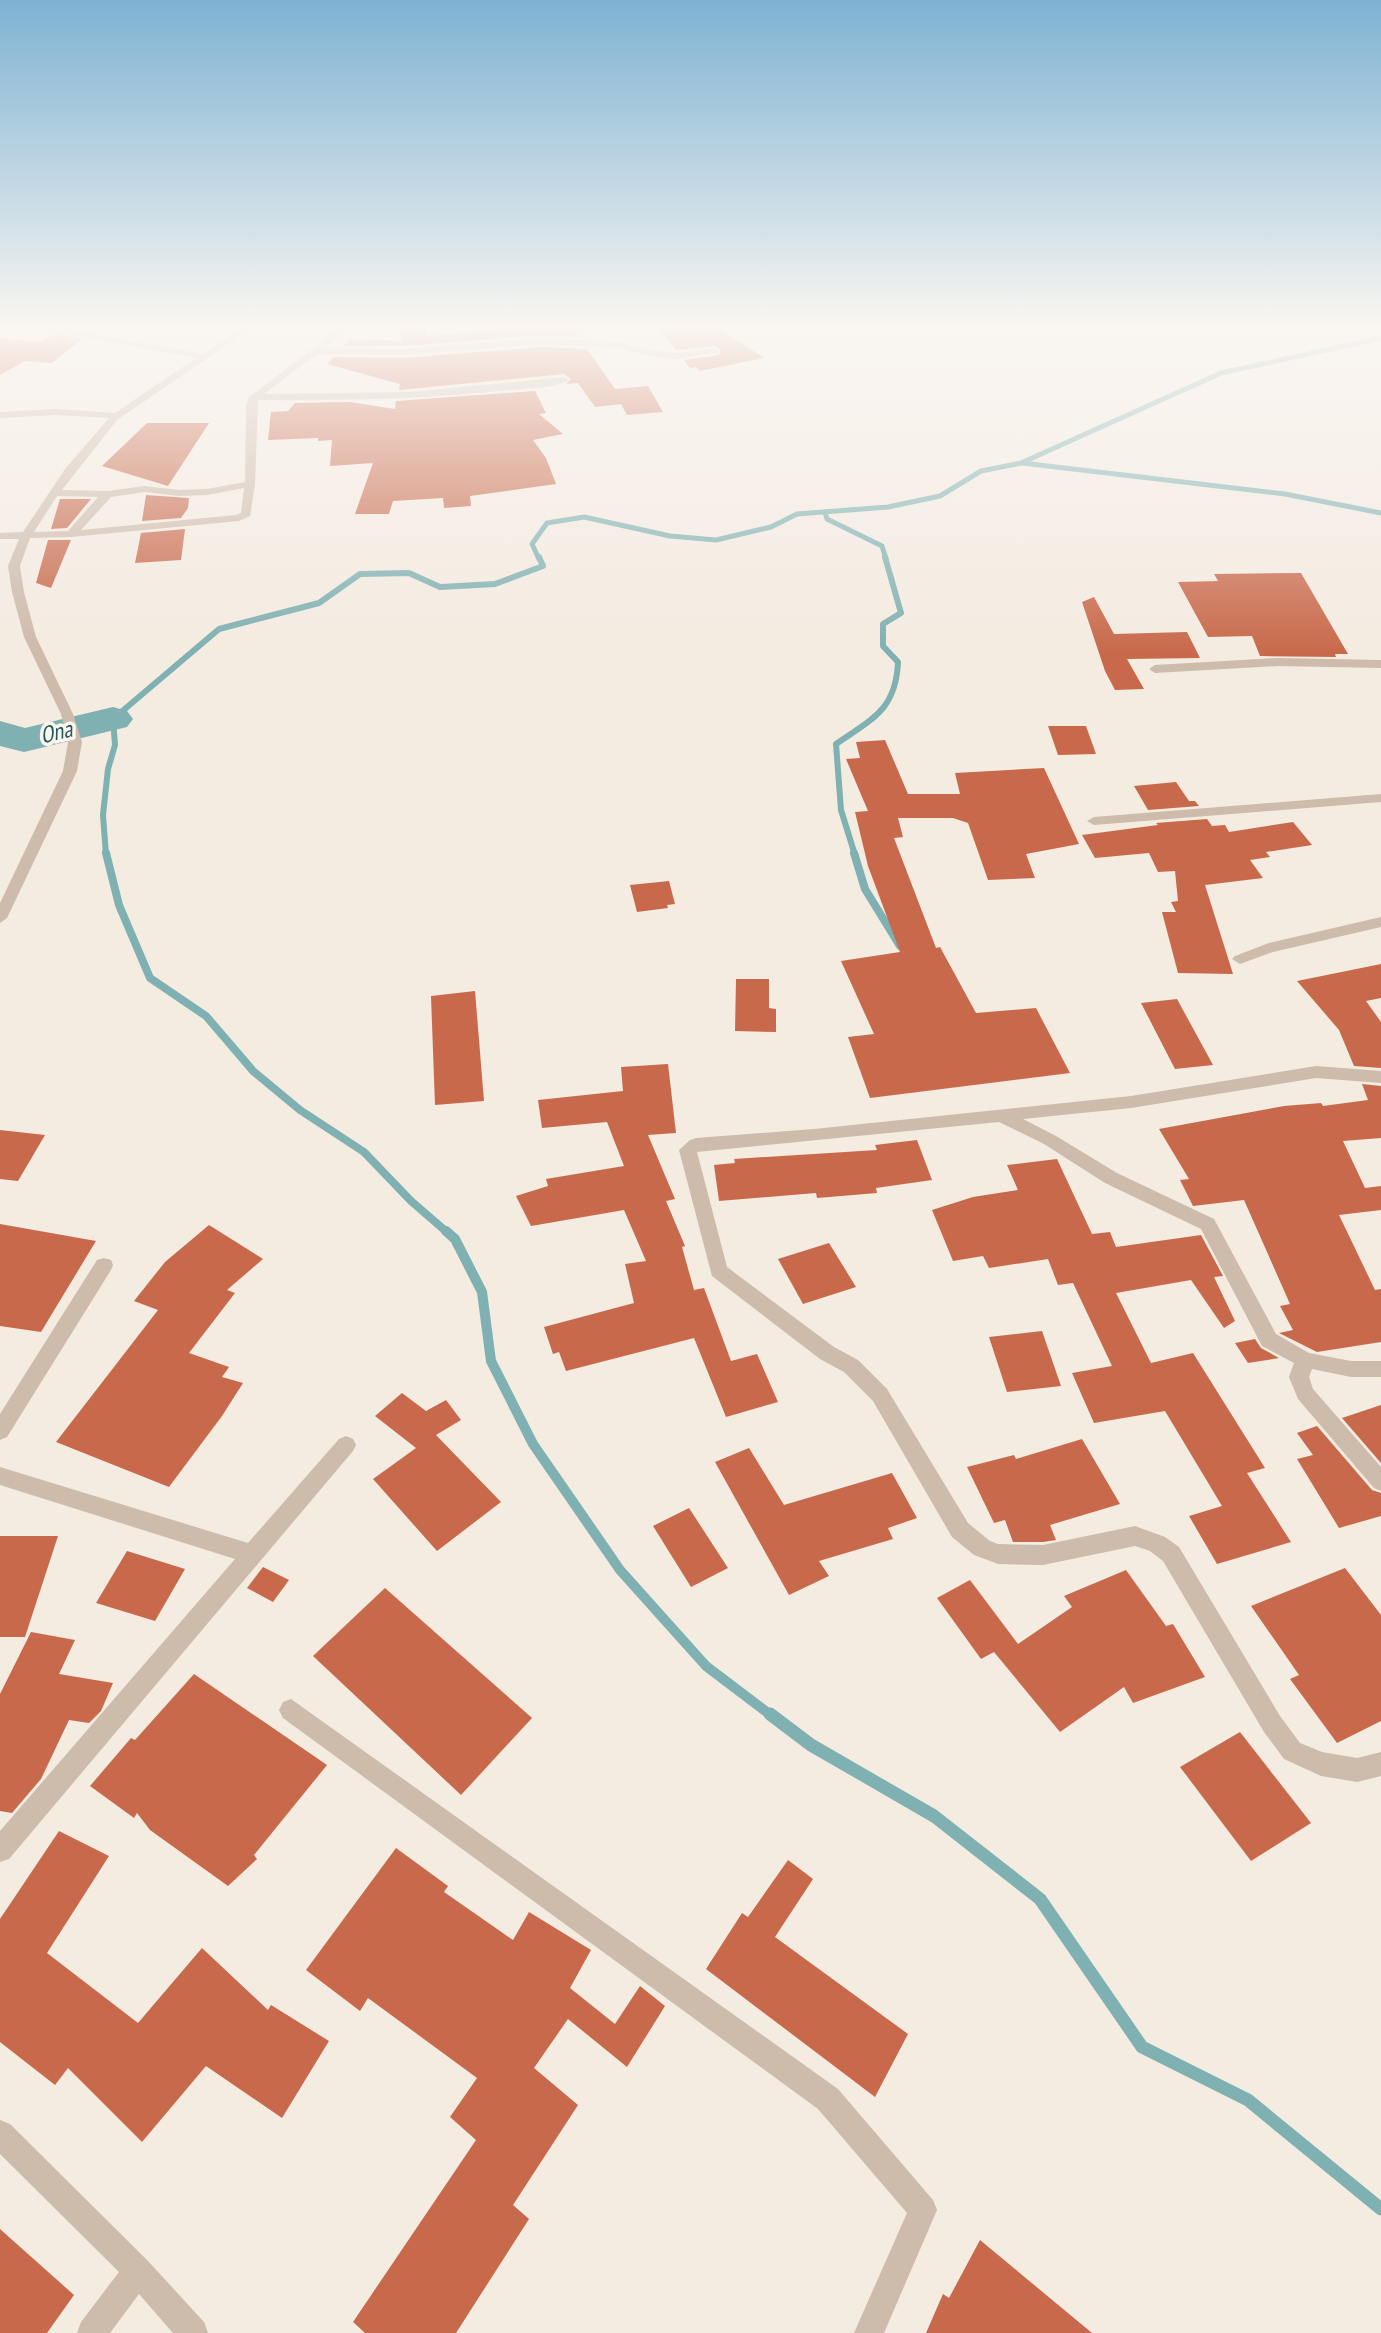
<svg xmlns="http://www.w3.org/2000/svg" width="1381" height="2333" font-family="'PT Sans Narrow',sans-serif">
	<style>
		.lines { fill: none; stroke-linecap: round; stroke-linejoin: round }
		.stream-far4 { stroke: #7fb0b2; stroke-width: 5 }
		.stream-far3 { stroke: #7fb0b2; stroke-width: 6 }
		.stream-far2 { stroke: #7fb0b2; stroke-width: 8 }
		.stream-far1 { stroke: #7fb0b2; stroke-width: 10 }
		.stream { stroke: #7fb0b2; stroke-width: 13 }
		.river { fill: #7fb0b2; fill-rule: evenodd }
		.building { fill: #c8694b }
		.minor { fill: #cdbbac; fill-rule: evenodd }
		.labels { text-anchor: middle; stroke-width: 7; stroke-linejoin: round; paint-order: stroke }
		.far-water-label { font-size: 23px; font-style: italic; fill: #1f5a5e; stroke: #fbf5ee }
	</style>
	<rect width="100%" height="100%" fill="#f4ebe1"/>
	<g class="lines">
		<g class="stream-far4">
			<polyline points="1022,463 1285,494 1381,513"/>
			<polyline points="825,512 827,519 882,546 886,559"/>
			<polyline points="539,559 532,544 547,523 584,517 670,536 716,540 771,527 797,514 888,507 940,496 981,471 1021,463 1221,373 1381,338"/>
		</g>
		<g class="stream-far3">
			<polyline points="106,855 103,815 108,769 115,745 113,719 219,629 319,603 360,574 409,573 440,587 495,584 543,566 539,557"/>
			<path d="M855 855 841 810 836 744C872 719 896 710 898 662L883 646V624L901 613 885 557"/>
		</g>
		<g class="stream-far2">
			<polyline points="106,853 119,905 150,978 206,1016 253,1071 300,1110 364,1152 411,1201 448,1233"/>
			<polyline points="854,853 865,889 900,946"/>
		</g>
		<polyline class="stream-far1" points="446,1231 455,1239 482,1292 491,1361 533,1444 620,1570 706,1666 772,1716"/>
		<polyline class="stream" points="770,1714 811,1745 934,1816 1040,1899 1142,2047 1248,2100 1381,2209"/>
		<polygon class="river" points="113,707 127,711 133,719 127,727 24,752 0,746 0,721 25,728"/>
	</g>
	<g class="building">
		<polygon points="496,327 572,327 579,337 541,335 403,346 343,346 350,339 402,341 400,330 425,328 427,336 497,330"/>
		<polygon points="657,327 717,327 764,358 700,371 696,367 690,368 684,360 719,355 721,350 715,346 676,350"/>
		<polygon points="55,334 82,339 52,363 25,361 0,375 0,338 40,342"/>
		<polygon points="541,347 587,349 615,389 648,386 663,412 627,415 621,404 595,407 578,383 566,384 571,379 564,374 399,390 400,384 327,364 334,357 403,358"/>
		<polygon points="535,391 546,413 539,414 563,434 533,440 546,458 556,484 470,496 471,506 444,508 443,498 393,501 389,514 355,514 373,463 330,466 332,440 318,441 318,438 268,440 271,412 288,411 295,403 350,402 395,409 396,401"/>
		<polygon points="147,423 209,423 168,486 102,466"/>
		<polygon points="146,495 189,498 188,508 181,518 142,521"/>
		<polygon points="60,499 91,499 67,528 51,529"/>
		<polygon points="185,529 181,560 135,563 141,533"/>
		<polygon points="48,540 71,540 51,588 36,583"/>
		<polygon points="1301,573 1348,654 1335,654 1336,657 1260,656 1252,636 1208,637 1178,582 1218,581 1214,574"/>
		<polygon points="1094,597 1114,634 1187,632 1200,658 1127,659 1144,689 1115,690 1105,671 1082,602"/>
		<polygon points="1048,726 1086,726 1096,754 1058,755"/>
		<polygon points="885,740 908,794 960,794 955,773 1044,768 1079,844 1026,854 1035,878 988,880 968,823 953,818 898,818 903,837 894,838 936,948 940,947 976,1013 1036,1008 1070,1073 870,1098 848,1037 874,1034 841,961 900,952 868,866 855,812 868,811 846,759 860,758 856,742"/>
		<polygon points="1176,782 1189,801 1195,801 1199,806 1148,810 1134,786"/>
		<polygon points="1207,819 1212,826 1225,825 1229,832 1293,822 1312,845 1266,852 1270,857 1250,860 1263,878 1205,885 1233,974 1178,973 1162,912 1176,912 1171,902 1178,901 1175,871 1158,872 1149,853 1095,858 1082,835 1158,825 1156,823"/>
		<polygon points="669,881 675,904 667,905 668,908 637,912 630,885"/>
		<polygon points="1381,964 1381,998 1366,1001 1381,1022 1381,1068 1354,1066 1339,1030 1297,981"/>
		<polygon points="736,979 769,979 769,1008 776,1009 776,1032 735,1031"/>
		<polygon points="475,991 484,1101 435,1105 431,996"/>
		<polygon points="1177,999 1213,1065 1175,1069 1141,1003"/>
		<polygon points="668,1064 676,1133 648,1135 675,1199 666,1201 685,1246 682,1247 694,1290 704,1288 731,1361 757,1354 778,1402 726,1417 694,1338 566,1371 559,1352 553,1354 544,1327 634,1303 625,1264 646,1261 624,1210 531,1226 516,1196 548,1186 546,1179 624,1166 607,1122 542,1128 538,1100 623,1091 621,1067"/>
		<polygon points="1362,1084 1381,1086 1381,1138 1343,1141 1365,1188 1381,1186 1381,1210 1339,1215 1375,1290 1381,1289 1381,1342 1317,1352 1279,1333 1293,1330 1280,1306 1290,1304 1244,1200 1193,1206 1180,1180 1189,1179 1159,1129 1284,1106 1321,1103 1323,1106 1368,1100"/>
		<polygon points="0,1130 45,1135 18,1181 0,1179"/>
		<polygon points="917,1140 932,1180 876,1188 877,1193 817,1198 816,1193 719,1201 714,1165 735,1163 734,1159 877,1150 875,1145"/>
		<polygon points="1057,1159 1092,1234 1110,1232 1116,1247 1201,1235 1223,1276 1214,1277 1235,1321 1224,1328 1191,1280 1116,1293 1151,1363 1193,1353 1265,1468 1247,1473 1291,1542 1217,1564 1189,1516 1222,1506 1165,1411 1094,1423 1072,1373 1112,1366 1073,1283 1058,1285 1048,1259 989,1268 983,1256 953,1261 932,1210 973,1197 1018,1190 1007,1165"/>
		<polygon points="0,1224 96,1241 41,1332 0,1326"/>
		<polygon points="209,1225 263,1259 227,1290 235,1293 189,1353 229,1367 222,1377 243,1383 222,1416 169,1487 56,1442 158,1310 134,1301 165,1262"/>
		<polygon points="829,1243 856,1287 803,1304 778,1259"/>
		<polygon points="1042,1331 1061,1386 1007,1392 989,1337"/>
		<polygon points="1255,1339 1261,1348 1279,1358 1248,1363 1235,1343"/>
		<polygon points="402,1393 426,1411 446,1400 461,1420 436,1435 501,1502 437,1551 373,1479 416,1448 375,1416"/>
		<polygon points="1381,1405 1381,1463 1342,1418"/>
		<polygon points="1317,1426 1372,1490 1381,1493 1381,1516 1339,1528 1297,1459 1313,1455 1297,1433"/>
		<polygon points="1082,1439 1120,1504 1050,1525 1056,1540 1043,1542 1013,1542 1005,1520 994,1523 967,1467 1014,1455 1016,1459"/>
		<polygon points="749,1448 784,1505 892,1473 917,1518 888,1528 893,1539 819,1561 829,1576 789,1595 715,1462"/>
		<polygon points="689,1508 728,1568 691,1587 653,1526"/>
		<polygon points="0,1536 58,1536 25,1637 0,1637"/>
		<polygon points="127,1551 185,1569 155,1621 96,1603"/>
		<polygon points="263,1567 289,1580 273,1602 247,1588"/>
		<polygon points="1345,1568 1381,1615 1381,1721 1337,1743 1290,1679 1299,1675 1251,1606"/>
		<polygon points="1126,1570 1166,1626 1173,1624 1205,1677 1133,1703 1124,1687 1060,1732 994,1652 981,1659 937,1598 970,1580 1018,1644 1072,1607 1064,1596"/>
		<polygon points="385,1588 532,1718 461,1795 313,1656"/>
		<polygon points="31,1632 75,1640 59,1674 113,1683 101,1711 89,1723 69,1720 41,1779 12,1813 0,1811 0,1694"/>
		<polygon points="194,1674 327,1765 254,1855 257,1859 228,1886 150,1830 137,1813 134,1818 90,1786 131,1738 135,1740"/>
		<polygon points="1240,1732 1311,1823 1251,1861 1180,1767"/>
		<polygon points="59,1831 109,1856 47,1953 138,2023 202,1948 268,2010 271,2005 329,2041 282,2118 206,2066 142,2142 68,2068 55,2085 0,2042 0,1919"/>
		<polygon points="396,1848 448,1886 444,1892 513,1940 529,1912 591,1950 570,1988 615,2024 640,1986 665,2006 627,2067 568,2019 534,2068 578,2105 513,2205 529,2219 456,2333 365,2333 353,2322 476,2140 450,2117 477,2078 368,1998 360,2011 306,1970"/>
		<polygon points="788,1860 813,1879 775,1937 908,2034 875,2097 706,1969 742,1913 748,1917"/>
		<polygon points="0,2229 74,2295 47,2333 0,2333"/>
		<polygon points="980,2240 1092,2333 926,2333 943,2294 949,2298"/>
	</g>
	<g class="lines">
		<g class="minor">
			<path d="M31 327H48L203 354 244 327H253L117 420 62 490 108 491 144 486 179 490 207 489 245 482 246 407 249 397 342 327H351L324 348 403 349 541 338 620 342 649 350 677 353 715 349 719 352 677 359 648 356 619 348 541 344 403 355 317 354 264 394 409 392 564 377 569 380C555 389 528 388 511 390 427 399 342 401 258 400L255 484 250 516 239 521 71 537 30 538 20 566 24 592 36 637 73 714 82 742 77 771 7 918 0 923V903L63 771 68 742 61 714 24 637 12 592 8 566 19 539H0V533L23 532 65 469 109 418 56 415 0 418V412L56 409 115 413 196 358ZM244 488 241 513 236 515 81 530 111 497 144 492 179 496 207 495ZM57 496 98 497 68 531 34 532Z"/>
			<polygon points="1278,658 1381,660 1381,668 1278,666 1155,673 1149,669 1155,665"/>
			<polygon points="1381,794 1381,802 1094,825 1087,821 1094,817"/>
			<polygon points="1381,917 1381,927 1273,952 1240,964 1232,959 1235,956 1269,943"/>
			<polygon points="1316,1066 1381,1071 1381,1083 1316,1078 1131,1108 1023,1119 1056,1136 1117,1173 1214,1219 1276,1334 1309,1353 1351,1361 1381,1361 1381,1377 1351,1377 1312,1369 1309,1377 1313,1389 1381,1467 1381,1491 1374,1488 1298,1399 1289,1377 1294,1363 1262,1346 1201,1229 1105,1183 1044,1144 999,1122 697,1152 727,1267 834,1347 858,1360 887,1389 968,1523 990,1541 998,1544 1043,1545 1135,1526 1165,1537 1179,1547 1280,1716 1300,1743 1322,1752 1357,1758 1381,1752 1381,1776 1357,1782 1321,1776 1284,1759 1264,1732 1163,1561 1150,1551 1135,1546 1043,1565 998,1564 974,1555 952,1537 873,1401 844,1372 820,1359 712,1276 679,1150 690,1140 696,1138 814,1129 1131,1096"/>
			<polygon points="104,1258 111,1260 113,1265 111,1270 7,1437 0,1440 0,1414 97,1260"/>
			<polygon points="346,1436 353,1439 356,1445 353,1451 9,1859 0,1862 0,1831 235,1559 0,1485 0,1467 248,1543 339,1439"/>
			<polygon points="291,1699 838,2089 933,2200 937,2210 884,2333 854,2333 907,2213 818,2109 283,1718 279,1710 283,1702"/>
			<polygon points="0,2120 10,2124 148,2261 204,2322 208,2333 173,2333 139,2294 110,2333 77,2333 81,2322 119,2272 0,2154"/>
		</g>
	</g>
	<linearGradient id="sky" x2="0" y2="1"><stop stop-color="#7eb2d2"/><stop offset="0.5" stop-color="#faf6f2"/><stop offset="1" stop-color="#faf6f2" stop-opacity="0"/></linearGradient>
	<rect width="1381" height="653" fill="url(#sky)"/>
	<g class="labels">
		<g class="far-water-label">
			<text transform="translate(56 732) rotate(-13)" y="8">Ona</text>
		</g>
	</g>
</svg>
